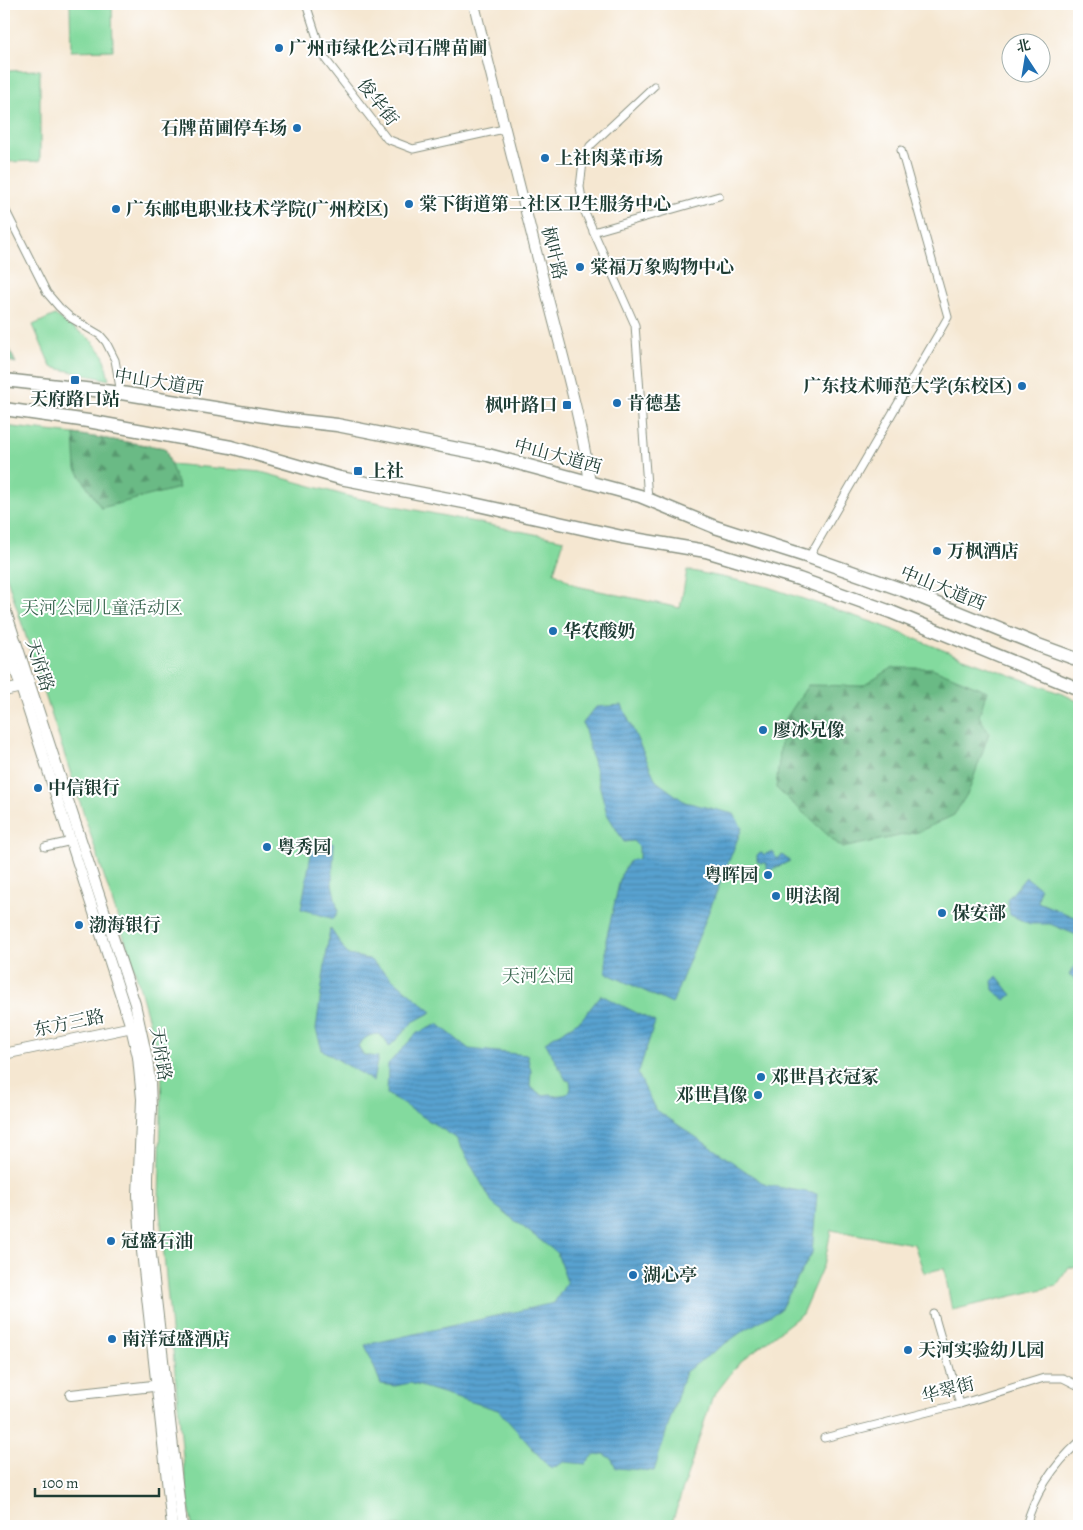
<svg xmlns="http://www.w3.org/2000/svg" width="1083" height="1530" font-family="Alegreya,'Noto Serif SC',serif">
	<style>
		.green { fill: #83da9e; stroke: #518c69 }
		.forest { fill: url(#forest-firs); stroke: #447c5c }
		.water { fill: url(#water-rules); stroke: #3c7082 }
		.lines { fill: none; stroke-linecap: round; stroke-linejoin: round }
		.street-casing { stroke: #8a9282; stroke-width: 9 }
		.secondary-casing { stroke: #8a9282; stroke-width: 12 }
		.highway-casing { stroke: #8a9282; stroke-width: 15 }
		.street { stroke: #fff; stroke-width: 7 }
		.secondary { stroke: #fff; stroke-width: 10 }
		.highway { stroke: #fff; stroke-width: 12 }
		.poi-dot { fill: #1f6fb2; stroke: #fff; stroke-width: 2 }
		.labels { text-anchor: middle; stroke-width: 4; stroke-linejoin: round; paint-order: stroke }
		.poi-label { font-size: 18px; font-weight: bold; fill: #1f3d34; stroke: #fff; text-anchor: start }
		.street-label { font-size: 18px; fill: #1f3d34; stroke: #fff }
		.park-label { font-size: 18px; fill: #38644e; stroke: #fff }
	</style>
	<defs>
		<pattern id="forest-firs" width="22" height="20" patternUnits="userSpaceOnUse" patternTransform="scale(1.25)"><rect width="22" height="20" fill="#6aba85"/><path d="M5 1l3.5 6h-7zM16 11l3.5 6h-7z" fill="#57986e"/></pattern>
		<pattern id="water-rules" width="6" height="5" patternUnits="userSpaceOnUse" patternTransform="scale(1.25)"><rect width="6" height="5" fill="#58a2d0"/><path d="M0 2.5h6" fill="none" stroke="#4885aa"/></pattern>
	</defs>
	<rect width="100%" height="100%" fill="#fff"/>
	<filter id="ink" filterUnits="userSpaceOnUse"><feTurbulence type="fractalNoise" baseFrequency=".02" numOctaves="2"/><feDisplacementMap in="SourceGraphic" scale="10" xChannelSelector="R" yChannelSelector="G"/><feConvolveMatrix kernelMatrix="1 2 1 2 8 2 1 2 1" color-interpolation-filters="sRGB"/></filter>
	<filter id="wash" filterUnits="userSpaceOnUse"><feTurbulence type="fractalNoise" baseFrequency=".0096" numOctaves="4" result="noise"/><feDisplacementMap in="SourceGraphic" scale="20" xChannelSelector="R" yChannelSelector="G"/><feGaussianBlur stdDeviation="1.12" result="paint"/><feColorMatrix in="noise" values="0 0 0 0 0 0 0 0 0 0 0 0 0 0 0 0 0 1.4 0 .05"/><feComposite in="paint" operator="in"/></filter>
	<g filter="url(#wash)">
		<rect width="100%" height="100%" fill="#f5e7d1"/>
		<g class="green">
			<polygon points="70,4 112,4 113,50 71,51"/>
			<polygon points="40,70 40,161 4,162 4,71"/>
			<polygon points="55,315 90,339 103,354 109,380 51,367 33,325"/>
			<polygon points="4,426 74,434 165,448 170,464 261,472 351,497 564,540 554,572 576,586 680,608 687,570 765,586 881,625 953,654 1065,695 1079,702 1079,1268 1069,1267 1056,1286 952,1310 944,1268 924,1273 914,1244 831,1230 825,1261 802,1314 740,1362 712,1398 671,1526 192,1526 185,1478 159,1203 162,1068 135,971 4,569"/>
		</g>
		<g class="forest">
			<polygon points="4,338 16,363 4,360"/>
			<polygon points="74,434 165,448 179,488 101,508 76,469"/>
			<polygon points="892,668 932,668 987,691 979,716 989,733 969,791 954,815 918,832 842,848 776,788 783,723 808,685 863,686"/>
		</g>
		<g class="water">
			<polygon points="622,705 656,781 685,802 734,814 742,828 672,1004 606,973 606,940 621,875 630,860 639,859 639,847 633,841 624,842 607,814 583,723 596,707"/>
			<polygon points="314,838 334,844 332,884 338,911 334,919 301,909"/>
			<polygon points="772,851 777,859 782,855 790,861 769,871 766,868 767,863 761,863 757,861 757,855 760,852 764,855"/>
			<polygon points="1026,877 1040,888 1038,902 1079,919 1079,936 1050,924 1030,924 1010,915 1007,900"/>
			<path d="M330 928 348 955 369 959 432 1012 413 1022 389 1047 385 1039 378 1034C368 1035 364 1038 358 1046L363 1055 378 1057 373 1081 322 1050 316 1029Z"/>
			<polygon points="1079,960 1079,981 1069,975"/>
			<polygon points="997,976 1012,995 1005,1000 993,990 992,981"/>
			<polygon points="601,995 655,1022 638,1074 655,1109 766,1185 817,1194 812,1253 780,1310 743,1331 685,1372 654,1471 616,1468 612,1459 603,1454 593,1456 586,1464 564,1462 551,1469 498,1410 410,1383 395,1386 381,1384 365,1345 554,1303 567,1282 557,1253 493,1204 456,1138 387,1094 388,1064 417,1033 438,1024 469,1049 527,1055 531,1071 530,1087 542,1095 551,1094 554,1096 567,1094 571,1089 570,1081 566,1080 545,1042 581,1020"/>
		</g>
	</g>
	<g filter="url(#ink)">
		<g class="lines">
			<defs>
				<g id="street">
					<polyline points="306,4 323,56 387,139 413,149 504,129"/>
					<polyline points="4,207 47,293 59,307 71,318 100,335 106,342 115,360 121,393"/>
					<polyline points="593,232 719,196"/>
					<polyline points="648,499 635,325 584,210 580,187 583,162 590,146 654,86"/>
					<polyline points="809,557 948,317 901,150"/>
					<polyline points="45,847 72,841"/>
					<polyline points="934,1314 960,1404"/>
					<polyline points="824,1438 960,1404 1044,1378 1063,1378 1079,1386"/>
					<path d="M1026 1526C1035 1492 1053 1466 1079 1442"/>
				</g>
				<g id="secondary">
					<path d="M474 4C497 100 522 195 546 291 562 354 581 418 590 483"/>
					<polyline points="4,606 135,1004 147,1058 150,1082 151,1108 148,1177 148,1229 182,1526"/>
					<polyline points="4,635 131,1027 138,1057 142,1099 138,1195 141,1242 172,1526"/>
					<polyline points="4,691 26,686"/>
					<polyline points="4,1054 137,1026"/>
					<polyline points="71,1395 162,1385"/>
				</g>
				<g id="highway">
					<polyline points="4,380 121,393 283,419 337,425 488,455 640,496 715,527 809,557 903,590 1038,645 1079,660"/>
					<polyline points="4,409 88,421 231,447 340,478 469,503 622,537 706,551 799,579 891,612 1079,689"/>
				</g>
			</defs>
			<use href="#street" class="street-casing"/>
			<use href="#secondary" class="secondary-casing"/>
			<use href="#highway" class="highway-casing"/>
			<use href="#street" class="street"/>
			<use href="#secondary" class="secondary"/>
			<use href="#highway" class="highway"/>
		</g>
	</g>
	<g class="poi-dot">
		<circle cx="279" cy="48" r="5"/>
		<circle cx="297" cy="128" r="5"/>
		<circle cx="545" cy="158" r="5"/>
		<circle cx="409" cy="204" r="5"/>
		<circle cx="116" cy="209" r="5"/>
		<circle cx="580" cy="267" r="5"/>
		<rect x="70" y="375" width="10" height="10" rx="2.5"/>
		<circle cx="1022" cy="386" r="5"/>
		<circle cx="617" cy="403" r="5"/>
		<rect x="562" y="400" width="10" height="10" rx="2.5"/>
		<rect x="353" y="466" width="10" height="10" rx="2.5"/>
		<circle cx="937" cy="551" r="5"/>
		<circle cx="553" cy="631" r="5"/>
		<circle cx="763" cy="730" r="5"/>
		<circle cx="38" cy="788" r="5"/>
		<circle cx="267" cy="847" r="5"/>
		<circle cx="768" cy="875" r="5"/>
		<circle cx="776" cy="896" r="5"/>
		<circle cx="942" cy="913" r="5"/>
		<circle cx="79" cy="925" r="5"/>
		<circle cx="761" cy="1077" r="5"/>
		<circle cx="758" cy="1095" r="5"/>
		<circle cx="111" cy="1241" r="5"/>
		<circle cx="633" cy="1275" r="5"/>
		<circle cx="112" cy="1339" r="5"/>
		<circle cx="908" cy="1350" r="5"/>
	</g>
	<g class="labels">
		<g class="poi-label">
			<text x="289" y="54">广州市绿化公司石牌苗圃</text>
			<text x="287" y="134" text-anchor="end">石牌苗圃停车场</text>
			<text x="555" y="164">上社肉菜市场</text>
			<text x="419" y="210">棠下街道第二社区卫生服务中心</text>
			<text x="126" y="215">广东邮电职业技术学院(广州校区)</text>
			<text x="590" y="273">棠福万象购物中心</text>
			<text x="1012" y="392" text-anchor="end">广东技术师范大学(东校区)</text>
			<text x="75" y="405" text-anchor="middle">天府路口站</text>
			<text x="627" y="409">肯德基</text>
			<text x="557" y="411" text-anchor="end">枫叶路口</text>
			<text x="368" y="477">上社</text>
			<text x="947" y="557">万枫酒店</text>
			<text x="563" y="637">华农酸奶</text>
			<text x="773" y="736">廖冰兄像</text>
			<text x="48" y="794">中信银行</text>
			<text x="277" y="853">粤秀园</text>
			<text x="758" y="881" text-anchor="end">粤晖园</text>
			<text x="786" y="902">明法阁</text>
			<text x="952" y="919">保安部</text>
			<text x="89" y="931">渤海银行</text>
			<text x="771" y="1083">邓世昌衣冠冢</text>
			<text x="748" y="1101" text-anchor="end">邓世昌像</text>
			<text x="121" y="1247">冠盛石油</text>
			<text x="643" y="1281">湖心亭</text>
			<text x="122" y="1345">南洋冠盛酒店</text>
			<text x="918" y="1356">天河实验幼儿园</text>
		</g>
		<g class="street-label">
			<text transform="translate(378 102) rotate(52)" y="6">俊华街</text>
			<text transform="translate(554 253) rotate(76)" y="6">枫叶路</text>
			<text transform="translate(159 382) rotate(9)" y="6">中山大道西</text>
			<text transform="translate(558 456) rotate(15)" y="6">中山大道西</text>
			<text transform="translate(943 588) rotate(22)" y="6">中山大道西</text>
			<text transform="translate(40 665) rotate(72)" y="6">天府路</text>
			<text transform="translate(69 1023) rotate(-12)" y="6">东方三路</text>
			<text transform="translate(161 1054) rotate(81)" y="6">天府路</text>
			<text transform="translate(948 1390) rotate(-15)" y="6">华翠街</text>
		</g>
		<g class="park-label">
			<text x="102" y="614">天河公园儿童活动区</text>
			<text x="538" y="982">天河公园</text>
		</g>
	</g>
	<rect width="1083" height="1530" fill="none" stroke="#fff" stroke-width="20"/>
	<g transform="translate(1026 58) rotate(348)"><circle r="24" fill="#ffffff" stroke="#a5b1ae"/>
	<path d="M0-4L9 19L0 12L-9 19Z" fill="#1f6fb2"/>
	<text y="-8" font-size="14" font-weight="bold" text-anchor="middle" fill="#1f3d34">北</text>
	</g>
	<path d="M35 1488v8h124v-8" fill="none" stroke="#1f3d34" stroke-width="2.5"/>
	<text x="42" y="1488" font-size="15" fill="#1f3d34" stroke="#ffffff" stroke-width="4" paint-order="stroke">100 m</text>
</svg>
